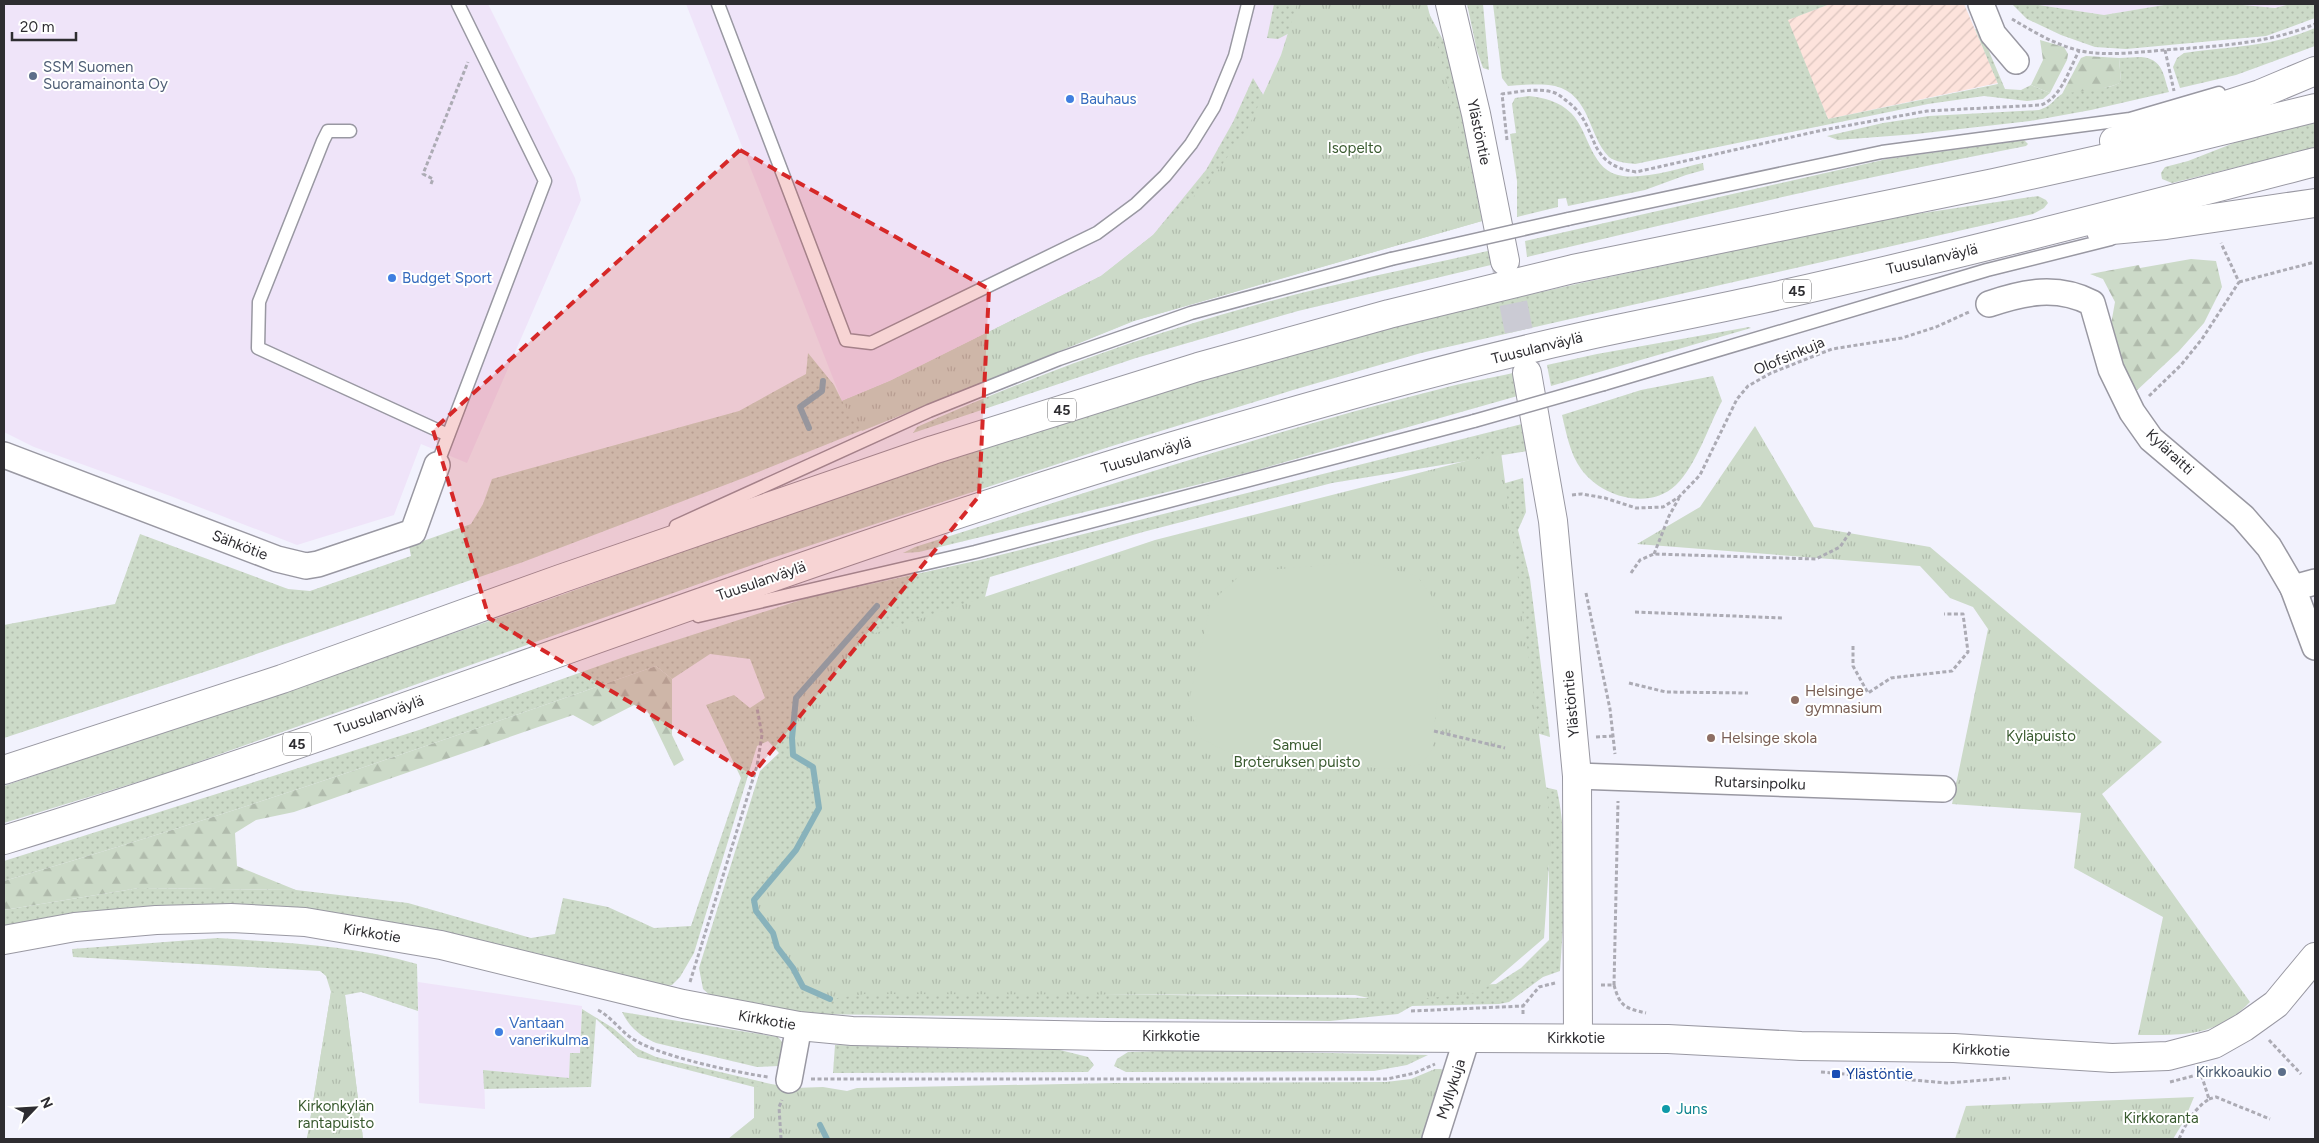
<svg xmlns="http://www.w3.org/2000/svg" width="2319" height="1143" font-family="Figtree,sans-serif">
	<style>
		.commercial { fill: #efe4f9 }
		.industrial { fill: url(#industrial-furrows) }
		.grass { fill: url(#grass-dots) }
		.forest { fill: url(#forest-firs) }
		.park { fill: url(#park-tufts) }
		.pitch { fill: #ccdac8 }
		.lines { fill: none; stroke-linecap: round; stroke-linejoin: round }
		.stream { stroke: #88b2bb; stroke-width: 6 }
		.secondary-tunnel { stroke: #cbcbd4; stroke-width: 28; stroke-dasharray: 28 14; stroke-linecap: butt }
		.lane-casing { stroke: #9998a2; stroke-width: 15 }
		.street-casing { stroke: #9998a2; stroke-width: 28 }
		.secondary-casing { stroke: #9998a2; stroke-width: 30 }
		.highway-casing { stroke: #9998a2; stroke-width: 30 }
		.path { stroke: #acabb4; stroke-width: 3; stroke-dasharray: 4 2.5; stroke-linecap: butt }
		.lane { stroke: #fff; stroke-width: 12 }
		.street { stroke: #fff; stroke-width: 25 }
		.secondary { stroke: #fff; stroke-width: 28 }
		.highway { stroke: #fff; stroke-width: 28 }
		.lane-bridge-casing { stroke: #9998a2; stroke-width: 15; stroke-linecap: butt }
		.lane-bridge { stroke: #fff; stroke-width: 12 }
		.marked { fill: #d62828; fill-opacity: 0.2; stroke: #d62828; stroke-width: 4; stroke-dasharray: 10 6; stroke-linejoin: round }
		.service-dot { fill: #5c6f8a; stroke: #fff; stroke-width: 2 }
		.shop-dot { fill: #3f7fe0; stroke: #fff; stroke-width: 2 }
		.education-dot { fill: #8d6e63; stroke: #fff; stroke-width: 2 }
		.transit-dot { fill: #1a4fb4; stroke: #fff; stroke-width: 2 }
		.culture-dot { fill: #0f9aa8; stroke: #fff; stroke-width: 2 }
		.labels { text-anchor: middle; stroke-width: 4; stroke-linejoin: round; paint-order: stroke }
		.shield { fill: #fff; stroke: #6d6c6f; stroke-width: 1 }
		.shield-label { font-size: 14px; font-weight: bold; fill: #2e2d31 }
		.service-label { font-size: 15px; fill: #4e5e75; stroke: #fff; text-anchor: start }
		.shop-label { font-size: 15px; fill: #366cbe; stroke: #fff; text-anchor: start }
		.street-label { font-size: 15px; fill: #2e2d31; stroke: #fff }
		.park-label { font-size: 15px; fill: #395a2f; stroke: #fff }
		.education-label { font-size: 15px; fill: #785e54; stroke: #fff; text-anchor: start }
		.transit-label { font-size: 15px; fill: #164399; stroke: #fff; text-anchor: start }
		.culture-label { font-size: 15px; fill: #0d838f; stroke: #fff; text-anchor: start }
	</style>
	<defs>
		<pattern id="industrial-furrows" width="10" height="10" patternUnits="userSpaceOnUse" patternTransform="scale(1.25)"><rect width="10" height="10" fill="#fde3dc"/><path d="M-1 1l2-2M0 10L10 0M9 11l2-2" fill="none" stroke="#d9c3bd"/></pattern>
		<pattern id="grass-dots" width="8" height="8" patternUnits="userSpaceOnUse" patternTransform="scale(1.25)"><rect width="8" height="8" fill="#ccdac8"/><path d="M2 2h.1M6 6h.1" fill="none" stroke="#b0bbac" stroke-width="1.8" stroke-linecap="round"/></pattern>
		<pattern id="forest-firs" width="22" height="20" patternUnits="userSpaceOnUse" patternTransform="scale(1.25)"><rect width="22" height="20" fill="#ccdac8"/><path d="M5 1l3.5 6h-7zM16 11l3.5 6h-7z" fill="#b0bbac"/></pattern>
		<pattern id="park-tufts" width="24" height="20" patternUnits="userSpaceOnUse" patternTransform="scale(1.25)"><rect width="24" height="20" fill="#ccdac8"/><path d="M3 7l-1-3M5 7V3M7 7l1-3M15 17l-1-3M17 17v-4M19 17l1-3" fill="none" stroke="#b0bbac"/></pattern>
	</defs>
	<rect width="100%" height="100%" fill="#f2f2fd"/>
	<g class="commercial">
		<polygon points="4,4 488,4 575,178 581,200 467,463 421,444 394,515 297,545 173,497 34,447 4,432"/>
		<polygon points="686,4 1297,4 1281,55 1248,128 1153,235 1101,276 890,381 842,401"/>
		<polygon points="2032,4 2170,4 2104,15"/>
		<polygon points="2232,4 2290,4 2275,8"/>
		<polygon points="418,982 582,1006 580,1054 570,1054 569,1079 484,1070 485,1109 419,1103"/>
	</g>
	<polygon class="industrial" points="1830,4 1964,4 1998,83 1828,119 1787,20"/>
	<g class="grass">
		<polygon points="1274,4 1346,4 1278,39 1267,38"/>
		<polygon points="1424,4 1452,57 1482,221 1133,321 746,477 523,562 210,670 4,738 4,625 115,604 140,534 288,589 310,591 411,556 409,546 471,524 483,504 492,479 739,411 806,374 808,353 834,385 842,401 890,381 1101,276 1153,235 1206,170 1233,122 1253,78 1271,108"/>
		<polygon points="1467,4 1483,4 1489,70 1483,68 1477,51"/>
		<path d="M1493 4H1830L1788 20 1828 119 1998 84 1975 29 1980 30 2005 89 2021 90 2031 85 2050 93 2043 99 2027 101 1984 96 1928 104 1635 164C1627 163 1615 162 1609 157 1588 136 1591 95 1555 86 1540 83 1523 85 1508 86L1502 78Z"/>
		<polygon points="2012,4 2032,4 2104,15 2170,4 2232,4 2275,8 2290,4 2315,4 2315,18 2266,36 2126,49 2095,47 2061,35 2027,19"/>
		<path d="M2315 28V46L2236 75 2180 88 2173 67 2177 58 2184 53C2233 46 2268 48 2315 28Z"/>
		<path d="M2141 57C2163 59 2163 74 2169 92L2091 110 2030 121 1916 134 1838 140 1827 136 1883 123 1929 116 2039 110C2054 105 2052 100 2062 94 2076 85 2104 93 2121 82L2119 58Z"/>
		<path d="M1529 96C1544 98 1559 101 1571 113 1590 132 1590 172 1623 176 1646 179 1680 168 1703 163L1704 170 1686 175 1645 190 1568 206 1566 198 1558 199V207L1517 217V181L1510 134 1516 133 1512 104 1515 98Z"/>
		<polygon points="2315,123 2315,148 2172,183 2162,179 2161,173 2165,167 2188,161 2239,141"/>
		<path d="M2024 140 2028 144 2026 146C1859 178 1693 217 1527 257L1525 241 1887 159Z"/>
		<polygon points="2038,196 2046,200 2048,203 2044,208 2033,214 1421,353 1293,390 1109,447 769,559 167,773 4,823 4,786 478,625 791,512 1070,420 1223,374 1411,322 1581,283 1889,218"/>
		<path d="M1492 250 1495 264 1298 311 1136 358 913 433 917 427C1023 380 1133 339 1245 308 1326 285 1409 269 1492 250Z"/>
		<polygon points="1749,327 1751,328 1551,386 1547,365 1597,354"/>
		<path d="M1517 372 1521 395 1250 472 919 552 903 553 915 547C1089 492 1263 433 1440 389 1465 382 1492 378 1517 372Z"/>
		<path d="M1713 376 1722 401C1708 427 1697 464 1676 485 1649 511 1601 497 1581 469 1570 454 1566 432 1562 415L1641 390Z"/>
		<path d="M1522 424 1527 451 1332 483 1143 532 990 577 969 662 832 990 1368 998 1446 987 1496 984 1521 968 1549 940V838L1193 572 1523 478 1526 512 1518 530 1530 579 1550 737 1530 731 1540 786 1557 790C1569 843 1564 916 1560 971L1543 977 1509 1002 1499 1004 1412 1006 1398 1014 1330 1021 809 1014 713 998 703 989 699 968 760 771 779 753 768 741 757 746 694 953 680 977 672 985 660 987C502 945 342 899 176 905 118 906 61 916 4 926V910L139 888 296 890 408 903 531 938 555 934 563 898 608 907 654 928 691 926 741 778 706 705 734 695 750 708 765 698 750 659 710 654 672 679 656 666C440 742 224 817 4 881V861L419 730 624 657 807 598 980 560Z"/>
		<path d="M218 938C284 943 353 945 417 964L418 1011 361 992 345 995 363 1139H307L331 992 326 976 320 971 73 957 72 949Z"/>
		<polygon points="582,1009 613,1028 636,1048 656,1057 771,1084 775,1090 775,1102 728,1139 754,1118 754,1087 638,1057 596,1019 591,1087 484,1089 483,1070 569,1078 570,1053 580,1053"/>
		<path d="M622 1012 778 1037 783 1043 779 1066 757 1067 656 1043C640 1036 630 1028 622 1012Z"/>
		<polygon points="835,1045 1060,1050 1088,1057 1094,1065 1088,1072 833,1073"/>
		<polygon points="1192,1050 1428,1055 1407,1065 1374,1071 1126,1072 1114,1066 1117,1059 1128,1052"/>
	</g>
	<g class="forest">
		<polygon points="2040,40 2064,47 2068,54 2067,60 2050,93 2031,85 2043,60"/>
		<path d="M2086 56 2119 58 2121 82C2109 90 2078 91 2062 94L2081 58Z"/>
		<polygon points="2191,259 2216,261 2222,287 2204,323 2179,351 2133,394 2110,330 2115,302 2103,279 2090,274 2139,265 2140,268"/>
		<path d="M656 666 672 679V735L684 760 674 766 647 710 634 705 593 726 573 715 294 812 256 820 235 833 237 866 296 890 139 888 4 910V881C224 817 440 742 656 666Z"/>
	</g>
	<g class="park">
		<polygon points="1297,4 1427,4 1482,221 1134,321 862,431 842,401 890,381 1101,276 1153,235 1211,180 1248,128 1281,55"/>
		<path d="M1755 426 1814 527 1930 547 2162 742 2102 794 2250 1002C2216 1037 2184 1035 2138 1035L2163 917 2074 868 2081 813 1952 804 1988 629 1973 607 1950 598 1920 566 1637 544 1700 507Z"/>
		<polygon points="1501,452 1546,786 1551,835 1544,938 1480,993 1387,1002 1355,995 865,994 830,999 803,987 793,968 777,947 773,933 756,911 754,900 796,850 819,809 813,767 793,755 792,738 796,698 831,645 886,630 1155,540"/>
		<polygon points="331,992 345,995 363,1139 307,1139"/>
		<polygon points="1435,1069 1441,1069 1446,1072 1431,1139 728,1139 754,1118 754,1087 771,1084 794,1088 823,1087 847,1091 857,1088 1113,1083 1386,1082 1411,1079"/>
		<polygon points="2194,1097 2184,1121 2173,1139 1955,1139 1966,1106"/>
	</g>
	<polygon class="pitch" points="1363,562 1417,576 1431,595 1437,621 1440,670 1432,750 1422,764 1385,769 1225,751 1201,738 1188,706 1211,602 1244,572"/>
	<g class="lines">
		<g class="stream">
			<polyline points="809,428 800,407 822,391 823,381"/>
			<polyline points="830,999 803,987 793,968 777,947 773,933 756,911 754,900 796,850 819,808 813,767 793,755 792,738 796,698 877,606"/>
			<polyline points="820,1125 827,1139"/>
		</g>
		<polyline class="secondary-tunnel" points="1505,262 1527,372"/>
		<defs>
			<g id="lane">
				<polyline points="718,4 846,340 871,343 1097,233 1136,204 1165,176 1191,144 1214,107 1235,56 1248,4"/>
				<polyline points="350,131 328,131 323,141 259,302 258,348 448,435"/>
				<polyline points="1568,219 1882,152 2130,119 2219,93"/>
				<polyline points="1604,384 1987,270 2111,239"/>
				<polyline points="437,465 545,181 458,4"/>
				<polyline points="676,526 929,411 1059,359 1191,313 1391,259"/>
				<polyline points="698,616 975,552 1474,421"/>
			</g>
			<g id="street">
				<polyline points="1981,4 1993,34 2016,61"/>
				<path d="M1989 304C2024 292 2057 285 2092 303L2111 369 2132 412 2151 439 2243 517 2269 547 2293 588 2315 647"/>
				<polyline points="4,455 277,559 306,566 318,564 413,532 437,465"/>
				<polyline points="2293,588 2315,582"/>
				<polyline points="1577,776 1943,789"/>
				<polyline points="789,1080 799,1026"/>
				<polyline points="1435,1139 1467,1038"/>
			</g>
			<g id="secondary">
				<polyline points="1450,4 1476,114 1505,261"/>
				<polyline points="1527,373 1553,521 1577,776 1578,1038"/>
				<polyline points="4,940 75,927 156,920 231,918 305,922 441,945 683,1004 799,1026 852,1031 1105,1036 1668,1039 1801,1046 1954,1048 2112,1058 2168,1056 2214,1044 2244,1027 2276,1004 2315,957"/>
			</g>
			<g id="highway">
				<polyline points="2114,141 2260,94 2315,71"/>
				<polyline points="2101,231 2166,225 2315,203"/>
				<polyline points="4,770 282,679 560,579 933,450 1198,367 1389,314 1573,269 1994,183 2147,149 2315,108"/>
				<path d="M4 840C413 715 810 551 1221 432 1342 397 1462 363 1585 336 1644 323 1703 312 1762 299 1948 258 2131 210 2315 162"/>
			</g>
		</defs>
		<use href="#lane" class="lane-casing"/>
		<use href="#street" class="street-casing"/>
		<use href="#secondary" class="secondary-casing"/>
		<use href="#highway" class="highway-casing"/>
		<g class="path">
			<path d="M2012 19C2032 31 2054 44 2077 50 2102 57 2140 52 2165 50 2217 46 2267 44 2315 24"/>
			<polyline points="2165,50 2174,91"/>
			<path d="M1507 140 1502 94C1518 92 1539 87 1555 93 1560 95 1564 99 1568 102 1601 127 1583 164 1636 172L1823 130 1927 111 2041 105C2062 97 2069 69 2079 51"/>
			<polyline points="431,184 433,179 423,174 468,62"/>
			<polyline points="2239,282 2315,262"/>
			<polyline points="2149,396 2181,365 2202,339 2239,282 2221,243"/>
			<polyline points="1572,495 1582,494 1605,498 1636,508 1663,507 1679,497 1700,475 1737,399 1748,386 1771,373 1832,349 1902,338 1936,327 1969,312"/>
			<polyline points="1654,554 1669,516 1679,498"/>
			<polyline points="1631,573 1640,560 1654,554 1816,559 1840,547 1850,532"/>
			<polyline points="1586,593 1610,709 1615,754"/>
			<polyline points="1635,612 1783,618"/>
			<polyline points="1853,646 1853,666 1868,693 1891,678 1952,671 1968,652 1963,614 1944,614"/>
			<polyline points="1629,683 1666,692 1748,693"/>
			<polyline points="1434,731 1505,748"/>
			<polyline points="1596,737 1613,736"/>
			<polyline points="690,982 757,766 762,735 757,708"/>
			<path d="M1601 985H1614C1620 1007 1625 1008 1646 1013"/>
			<polyline points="1614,985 1618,801"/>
			<path d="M598 1010C610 1016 619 1029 630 1037 656 1056 734 1072 768 1077"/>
			<polyline points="1411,1011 1523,1006"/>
			<polyline points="1523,1014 1523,1006 1539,987 1555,983"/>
			<polyline points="2269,1040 2301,1074"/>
			<polyline points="1821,1072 1947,1083 2010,1078"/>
			<polyline points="811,1079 1387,1079 1415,1073 1435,1064"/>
			<polyline points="2170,1082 2193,1076"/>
			<polyline points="2209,1099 2216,1097 2270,1119"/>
			<polyline points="781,1139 779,1107 782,1100"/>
			<path d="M2179 1139C2186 1123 2194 1109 2209 1099L2201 1074"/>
		</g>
		<use href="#lane" class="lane"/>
		<use href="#street" class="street"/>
		<use href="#secondary" class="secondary"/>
		<use href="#highway" class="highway"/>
		<defs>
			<g id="lane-bridge">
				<polyline points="1391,259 1568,219"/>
				<polyline points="1474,421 1604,384"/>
			</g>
		</defs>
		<use href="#lane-bridge" class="lane-bridge-casing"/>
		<use href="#lane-bridge" class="lane-bridge"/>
	</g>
	<path class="marked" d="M740 150 989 289 979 496 752 775 489 618 433 430Z"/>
	<g class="service-dot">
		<circle cx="33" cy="76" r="5"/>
		<circle cx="2282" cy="1072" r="5"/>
	</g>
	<g class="shop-dot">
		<circle cx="1070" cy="99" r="5"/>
		<circle cx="392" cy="278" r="5"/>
		<circle cx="499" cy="1032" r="5"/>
	</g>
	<g class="education-dot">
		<circle cx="1795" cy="700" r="5"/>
		<circle cx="1711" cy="738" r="5"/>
	</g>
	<rect class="transit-dot" x="1831" y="1069" width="10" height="10" rx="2.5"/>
	<circle class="culture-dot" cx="1666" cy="1109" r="5"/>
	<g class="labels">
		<g class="shield">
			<rect x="1783" y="279.5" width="28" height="23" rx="4"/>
			<rect x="1048" y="398.5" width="28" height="23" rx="4"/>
			<rect x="283" y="732.5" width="28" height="23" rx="4"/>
		</g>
		<g class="shield-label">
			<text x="1797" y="296">45</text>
			<text x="1062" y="415">45</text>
			<text x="297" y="749">45</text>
		</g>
		<g class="service-label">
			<text x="43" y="72">SSM Suomen<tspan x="43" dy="17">Suoramainonta Oy</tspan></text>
			<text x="2272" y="1077" text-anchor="end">Kirkkoaukio</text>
		</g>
		<g class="shop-label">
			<text x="1080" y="104">Bauhaus</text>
			<text x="402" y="283">Budget Sport</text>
			<text x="509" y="1028">Vantaan<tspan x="509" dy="17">vanerikulma</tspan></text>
		</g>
		<g class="street-label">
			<text transform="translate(1479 132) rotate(78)" y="5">Ylästöntie</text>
			<text transform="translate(1932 259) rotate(-13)" y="5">Tuusulanväylä</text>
			<text transform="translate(1537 348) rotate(-14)" y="5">Tuusulanväylä</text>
			<text transform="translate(1789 356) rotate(-23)" y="5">Olofsinkuja</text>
			<text transform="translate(2170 452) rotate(43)" y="5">Kyläraitti</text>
			<text transform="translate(1146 455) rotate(-17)" y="5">Tuusulanväylä</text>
			<text transform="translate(240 545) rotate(21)" y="5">Sähkötie</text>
			<text transform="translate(761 581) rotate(-19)" y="5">Tuusulanväylä</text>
			<text transform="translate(1571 704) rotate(-95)" y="5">Ylästöntie</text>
			<text transform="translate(379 715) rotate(-19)" y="5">Tuusulanväylä</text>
			<text transform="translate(1760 783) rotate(2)" y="5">Rutarsinpolku</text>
			<text transform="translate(372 933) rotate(9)" y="5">Kirkkotie</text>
			<text transform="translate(767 1020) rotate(10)" y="5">Kirkkotie</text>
			<text x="1171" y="1041">Kirkkotie</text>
			<text x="1576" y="1043">Kirkkotie</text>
			<text transform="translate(1981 1050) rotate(3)" y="5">Kirkkotie</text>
			<text transform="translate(1451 1089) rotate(-72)" y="5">Myllykuja</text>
		</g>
		<g class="park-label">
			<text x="1355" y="153">Isopelto</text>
			<text x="2041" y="741">Kyläpuisto</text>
			<text x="1297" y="750">Samuel<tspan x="1297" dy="17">Broteruksen puisto</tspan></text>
			<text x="336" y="1111">Kirkonkylän<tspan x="336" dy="17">rantapuisto</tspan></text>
			<text x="2161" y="1123">Kirkkoranta</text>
		</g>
		<g class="education-label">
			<text x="1805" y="696">Helsinge<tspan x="1805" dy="17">gymnasium</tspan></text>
			<text x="1721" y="743">Helsinge skola</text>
		</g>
		<g class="transit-label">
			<text x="1846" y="1079">Ylästöntie</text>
		</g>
		<g class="culture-label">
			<text x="1676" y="1114">Juns</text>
		</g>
	</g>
	<rect width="2319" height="1143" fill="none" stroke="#2e2d31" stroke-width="10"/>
	<g transform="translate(35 1108) rotate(65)" stroke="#ffffff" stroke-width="4" paint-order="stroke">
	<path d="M0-4L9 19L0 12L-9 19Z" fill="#2e2d31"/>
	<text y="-8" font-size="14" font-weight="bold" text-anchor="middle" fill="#2e2d31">N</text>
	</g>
	<path d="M12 32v8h64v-8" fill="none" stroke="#2e2d31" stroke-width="2.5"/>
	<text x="20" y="32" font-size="15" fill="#2e2d31" stroke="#ffffff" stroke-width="4" paint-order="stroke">20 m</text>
</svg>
